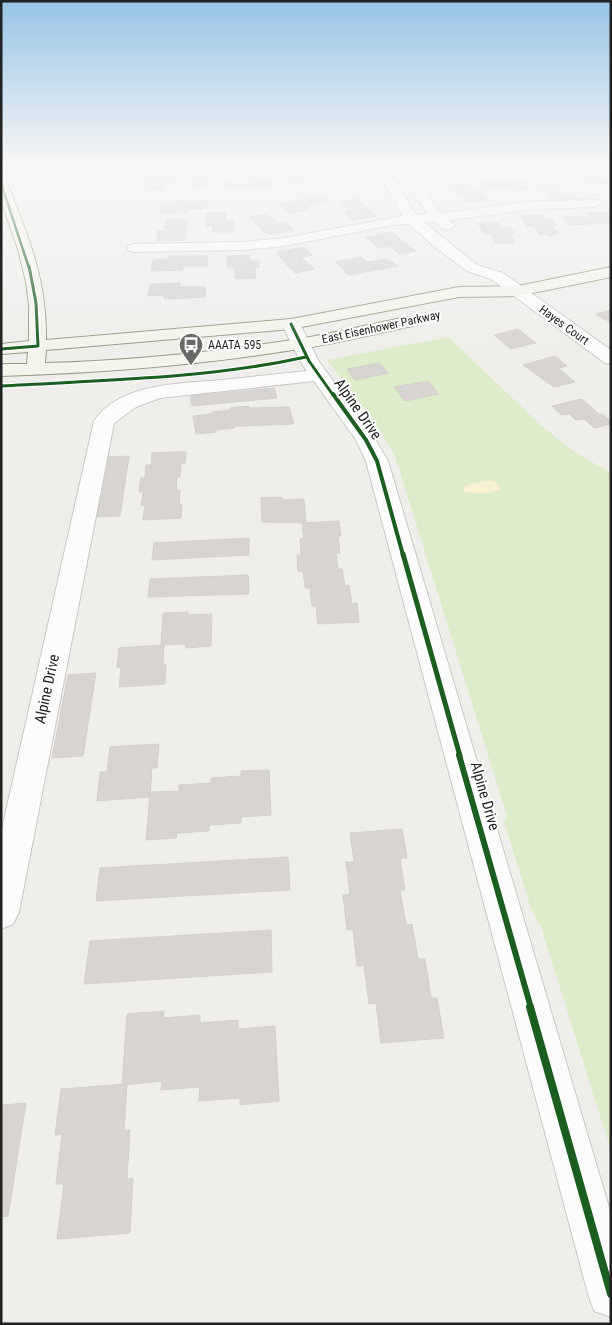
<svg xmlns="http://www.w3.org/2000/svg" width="612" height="1325" font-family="'Roboto Condensed',sans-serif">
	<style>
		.grass { fill: #ddeccb }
		.sand { fill: #f8f0d0 }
		.building { fill: #d7d4d2; stroke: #d3d0cc }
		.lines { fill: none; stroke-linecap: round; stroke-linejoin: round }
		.street-casing { stroke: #c9c8c7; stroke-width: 2 }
		.secondary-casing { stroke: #999a82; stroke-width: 2 }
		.street { fill: #fdfcfc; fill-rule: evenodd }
		.secondary { fill: #f4f4ed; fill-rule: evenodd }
		.cycleway-far5-casing { stroke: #fff; stroke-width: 4 }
		.cycleway-far4-casing { stroke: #fff; stroke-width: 5 }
		.cycleway-far3-casing { stroke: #fff; stroke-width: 6 }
		.cycleway-far2-casing { stroke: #fff; stroke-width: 8 }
		.cycleway-far1-casing { stroke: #fff; stroke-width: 9 }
		.cycleway-casing { stroke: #fff; stroke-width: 11 }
		.cycleway-far5 { stroke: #1b5e20; stroke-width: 2.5 }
		.cycleway-far4 { stroke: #1b5e20; stroke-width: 3 }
		.cycleway-far3 { stroke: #1b5e20; stroke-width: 4 }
		.cycleway-far2 { stroke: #1b5e20; stroke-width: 5 }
		.cycleway-far1 { stroke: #1b5e20; stroke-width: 6 }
		.cycleway { stroke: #1b5e20; stroke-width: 8 }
		.labels { text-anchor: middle; stroke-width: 4; stroke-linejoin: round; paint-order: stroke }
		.far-street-label { font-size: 12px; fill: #222; stroke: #fff }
		.far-poi-label { font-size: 12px; fill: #222; stroke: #fff; text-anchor: start }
		.street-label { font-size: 15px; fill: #222; stroke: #fff }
	</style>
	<rect width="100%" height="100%" fill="#f0eeeb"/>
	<polygon class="grass" points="448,337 542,426 573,451 611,473 611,1151 540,924 538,923 530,906 507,831 504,821 507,816 395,456 377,426 327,360"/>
	<path class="sand" d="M491 480 496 482 501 489C492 495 474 494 463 491L464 487 471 484Z"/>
	<g class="building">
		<polygon points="48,166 87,166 89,169 78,172 79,174 54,177"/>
		<polygon points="300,167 301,172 307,171 309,177 305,177 307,183 289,183 288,176 283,176 282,168"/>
		<polygon points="219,169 219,178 210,178 210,185 192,186 193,174 200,174 200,170"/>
		<polygon points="570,169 587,169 593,176 600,175 608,184 589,184 585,180 580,180"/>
		<polygon points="175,173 174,182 164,182 163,189 146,190 147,178 154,178 155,174"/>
		<polygon points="269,179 270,188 224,189 223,183 250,184 249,180"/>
		<polygon points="525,181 531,189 512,190 509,186 484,187 481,182"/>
		<polygon points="470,184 474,192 483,192 489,201 467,202 465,197 459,197 453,185"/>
		<polygon points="557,184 562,191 557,191 560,193 572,193 578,200 553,201 540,185"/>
		<polygon points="322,196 329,202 306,206 310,209 290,213 279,204"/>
		<polygon points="356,199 377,216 353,220 344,212 356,210 354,208 348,209 340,202"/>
		<polygon points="176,201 208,201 207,209 189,209 189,212 161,213 162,204 176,204"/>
		<polygon points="207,213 226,213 225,221 234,221 234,232 212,232 213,226 206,226"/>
		<polygon points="587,213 608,213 611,216 611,223 569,225 563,217 584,216 585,218 591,218"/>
		<polygon points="267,214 275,221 271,222 273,224 285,222 294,230 267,235 249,217"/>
		<polygon points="520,215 542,215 545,220 552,220 556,225 553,226 559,234 549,236 547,234 540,235 534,226 527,226"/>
		<polygon points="187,219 185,240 157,241 158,231 172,231 172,229 165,229 166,220"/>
		<polygon points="478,223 499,223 502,228 511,228 515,233 510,233 515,243 496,243 491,234 484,234"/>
		<polygon points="392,232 405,243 416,251 399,254 389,246 379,248 366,237"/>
		<polygon points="303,247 312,255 299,258 304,260 315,269 295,273 285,263 289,262 284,261 278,255 280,254 277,252"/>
		<polygon points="250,255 250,261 259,261 259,268 255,268 256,278 235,279 235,268 227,268 227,256"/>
		<polygon points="169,256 208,256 207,266 183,266 183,270 151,271 153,260 168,259"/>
		<polygon points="361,257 367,262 387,259 398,266 349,275 335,262"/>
		<polygon points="180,283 180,287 206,287 205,297 164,299 164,295 148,296 150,284"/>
		<polygon points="611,310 611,323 596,314"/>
		<polygon points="518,329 536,343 511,349 494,335"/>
		<polygon points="555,356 567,366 558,368 575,382 554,387 523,365"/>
		<polygon points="379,363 388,373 355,380 347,369"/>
		<polygon points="428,381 439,394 405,401 394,387"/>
		<polygon points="274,388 277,398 192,406 190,396"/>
		<polygon points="582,399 600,415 602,414 611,421 611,424 594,428 584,419 576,420 569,414 562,415 552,406"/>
		<polygon points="249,406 249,408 289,407 294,424 240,426 235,426 235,428 216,430 216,432 196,434 193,416 212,414 212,412 230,410 230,408"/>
		<polygon points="171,452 186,452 185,463 181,463 180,477 177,477 176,490 180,490 179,504 182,504 181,518 143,520 145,505 141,506 143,492 139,492 141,478 145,478 146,465 151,465 152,453"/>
		<polygon points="129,456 120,516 97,517 107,457"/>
		<polygon points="282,497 282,500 304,499 306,523 262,522 261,498"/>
		<polygon points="339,521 341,536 338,536 340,553 336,553 338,569 342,569 345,586 349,585 352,604 357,603 359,622 318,624 316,606 312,606 310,588 305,588 303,571 298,571 297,555 301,555 300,539 304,538 302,523"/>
		<polygon points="249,538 249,555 152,560 154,543"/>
		<polygon points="248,575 249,594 148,597 150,579"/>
		<polygon points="188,612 188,615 212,614 211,646 186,648 186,644 161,645 163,613"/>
		<polygon points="164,645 163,664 166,664 165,684 119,687 121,667 117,667 119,648"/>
		<polygon points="96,673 83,756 52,758 68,675"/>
		<polygon points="159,744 157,768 152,768 150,797 97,801 100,772 107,772 110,747"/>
		<polygon points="269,770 271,815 241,817 241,823 209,825 209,831 177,833 176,838 146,840 150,792 179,791 179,785 211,783 211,778 241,776 241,771"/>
		<polygon points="402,829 407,858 400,858 405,890 400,890 406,925 412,924 418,959 425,959 431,998 437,998 444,1038 381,1043 376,1003 369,1004 364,965 357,966 353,929 347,930 343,895 350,894 346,862 354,862 350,833"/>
		<polygon points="288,857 290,890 96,901 100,868"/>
		<polygon points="271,930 272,972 84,984 90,941"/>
		<polygon points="164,1011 163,1018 200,1015 200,1023 238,1020 238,1029 275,1026 279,1101 240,1105 240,1098 199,1101 200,1087 161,1090 162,1081 122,1085 127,1014"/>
		<polygon points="127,1084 124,1131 130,1130 127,1179 133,1178 130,1233 57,1239 64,1184 56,1184 62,1134 55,1135 61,1089"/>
		<polygon points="26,1103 8,1216 1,1217 1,1105"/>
	</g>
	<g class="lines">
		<defs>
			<g id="street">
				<polygon points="155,166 172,166 166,170 157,169"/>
				<path d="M365 166H378L380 167 379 166C411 166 424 190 441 213L536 201 600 200 602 203 595 207 536 209 449 220 455 226 448 230 443 229 434 221 424 222 477 265 503 273 611 350V364L605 363 491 279 467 271 435 247 409 224 392 225 284 246 243 250 134 252 129 251 127 248 129 245 134 244 243 242 284 238 403 216 385 185ZM382 170 407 185 428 214 416 215 394 180Z"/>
				<path d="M291 319 297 320 300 324 318 360 373 436 388 461 611 1214V1317L594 1311 588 1294 366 461 356 440 314 381 160 398 136 407 114 423 19 912 13 924 1 929V833L94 421C121 382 181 384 222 380 250 377 279 374 307 371L300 361 282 324 285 320Z"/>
			</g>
			<path id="secondary" d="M1 179 7 183C29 238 47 280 46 340L291 319 459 287 518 286 611 267V277L518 296 459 297 291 329 46 350 45 363C129 361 215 352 299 339 335 333 371 324 407 317L413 318 415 322 413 326 407 327C371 335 335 344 299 349 201 365 101 373 1 376V364H27L28 352 1 354V344L29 341V305L26 282 18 249 1 201Z"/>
		</defs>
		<use href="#street" class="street-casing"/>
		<use href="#secondary" class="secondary-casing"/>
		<use href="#street" class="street"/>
		<use href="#secondary" class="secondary"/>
		<defs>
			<polyline id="cycleway-far5" points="1,183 29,268"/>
			<g id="cycleway-far4">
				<polyline points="291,324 309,361 333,395"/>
				<polyline points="1,349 38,346 36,303 29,266"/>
				<path d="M1 386C103 380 206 379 306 357"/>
			</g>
			<polyline id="cycleway-far3" points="333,394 366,440 377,461 403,555"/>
			<polyline id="cycleway-far2" points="403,554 460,756"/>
			<polyline id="cycleway-far1" points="459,755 531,1008"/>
			<polyline id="cycleway" points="530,1007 611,1294"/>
		</defs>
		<use href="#cycleway-far5" class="cycleway-far5-casing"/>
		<use href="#cycleway-far4" class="cycleway-far4-casing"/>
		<use href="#cycleway-far3" class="cycleway-far3-casing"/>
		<use href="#cycleway-far2" class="cycleway-far2-casing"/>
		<use href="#cycleway-far1" class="cycleway-far1-casing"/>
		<use href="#cycleway" class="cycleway-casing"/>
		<use href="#cycleway-far5" class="cycleway-far5"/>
		<use href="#cycleway-far4" class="cycleway-far4"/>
		<use href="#cycleway-far3" class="cycleway-far3"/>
		<use href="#cycleway-far2" class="cycleway-far2"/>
		<use href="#cycleway-far1" class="cycleway-far1"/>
		<use href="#cycleway" class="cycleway"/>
	</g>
	<linearGradient id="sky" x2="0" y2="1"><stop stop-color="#97c4e6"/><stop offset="0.47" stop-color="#f8f7f6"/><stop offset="1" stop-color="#f8f7f6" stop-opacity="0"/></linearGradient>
	<rect width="612" height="351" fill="url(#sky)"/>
	<defs>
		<symbol id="bus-pin" viewBox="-11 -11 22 30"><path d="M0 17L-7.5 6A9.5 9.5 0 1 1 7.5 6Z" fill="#6a6968" stroke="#fff"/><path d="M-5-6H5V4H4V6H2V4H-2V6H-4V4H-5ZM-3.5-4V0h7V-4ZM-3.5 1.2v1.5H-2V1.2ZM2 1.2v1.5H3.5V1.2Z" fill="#fff"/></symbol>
	</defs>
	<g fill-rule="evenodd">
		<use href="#bus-pin" x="177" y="331" width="28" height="38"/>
	</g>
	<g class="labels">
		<g class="far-street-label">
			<text transform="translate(564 325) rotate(36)" y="4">Hayes Court</text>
			<text transform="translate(381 327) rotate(-12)" y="4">East Eisenhower Parkway</text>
		</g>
		<g class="far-poi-label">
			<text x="208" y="349">AAATA 595</text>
		</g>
		<g class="street-label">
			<text transform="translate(358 409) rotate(55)" y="5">Alpine Drive</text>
			<text transform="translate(47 689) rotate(-78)" y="5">Alpine Drive</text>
			<text transform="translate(485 796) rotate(74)" y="5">Alpine Drive</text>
		</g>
	</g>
	<rect width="612" height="1325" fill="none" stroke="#222222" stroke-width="5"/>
</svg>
